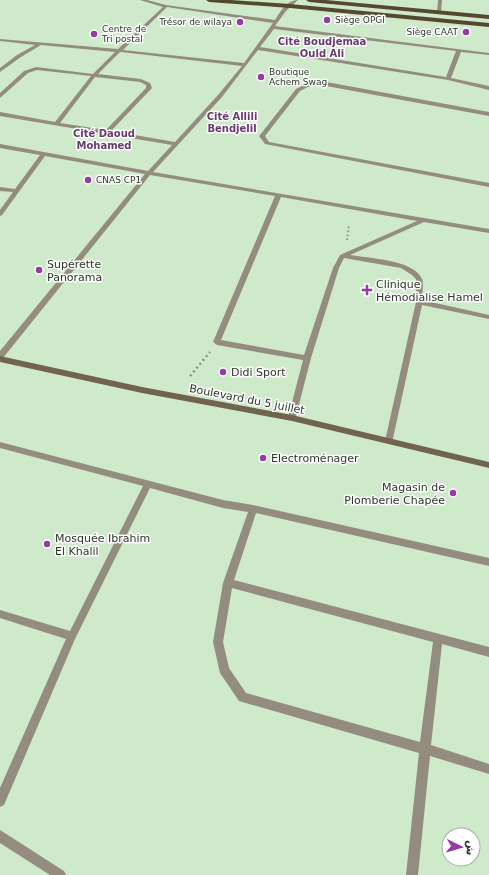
<svg xmlns="http://www.w3.org/2000/svg" width="489" height="875" font-family="'DejaVu Sans','Noto Sans Arabic',sans-serif">
	<style>
		.lines { fill: none; stroke-linecap: round; stroke-linejoin: round }
		.path-far1 { stroke: #82957f; stroke-width: 2; stroke-dasharray: 1.5 2.5; stroke-linecap: butt }
		.path { stroke: #82957f; stroke-width: 2.5; stroke-dasharray: 2 3; stroke-linecap: butt }
		.lane { fill: #948c7e; fill-rule: evenodd }
		.street { fill: #948c7e; fill-rule: evenodd }
		.secondary { fill: #70644f; fill-rule: evenodd }
		.primary { fill: #56482e; fill-rule: evenodd }
		.poi-dot { fill: #963ba6; stroke: #fff; stroke-width: 1.5 }
		.labels { text-anchor: middle; stroke-width: 3; stroke-linejoin: round; paint-order: stroke }
		.far-poi-label { font-size: 9px; fill: #2d372b; stroke: #fff; text-anchor: start }
		.far-neighbourhood-label { font-size: 10px; font-weight: bold; fill: #673a6f; stroke: #fff }
		.poi-label { font-size: 11px; fill: #2d372b; stroke: #fff; text-anchor: start }
		.street-label { font-size: 11px; fill: #2d372b; stroke: #fff }
	</style>
	<rect width="100%" height="100%" fill="#ceeaca"/>
	<g class="lines">
		<polyline class="path-far1" points="347,240 349,225"/>
		<polyline class="path" points="190,376 210,352"/>
		<polygon class="lane" points="438,0 442,0 441,12 439,13 437,12"/>
		<g class="street">
			<path d="M140 0H147L166 5 275 20C280 12 287 0 298 0L286 11 275 26 489 53V55L461 52 451 78 489 86V90L448 80 258 50 222 97 153 172 489 229V233L424 222 350 255C367 258 415 260 422 279 424 284 422 294 422 300L489 315V319L422 305 392 443H386L385 441 416 302V279L412 275 401 268 344 258 339 268 311 358 295 420H289L288 418 303 360 217 345 213 342 275 196 150 175 3 358 0 359V351L145 174 45 156 2 215 0 216V210L13 192 0 191V187L15 189 40 155 0 148V144L148 171 172 145 0 116V112L55 122 91 76 37 70 28 73 0 98V93L24 71 36 67 93 74 115 52 41 45 21 57 0 72V68L17 55 35 45 0 41V39L118 49 163 7ZM167 7 273 23 244 63 123 50ZM274 29 456 51 446 77 260 47ZM120 52H121L242 66 218 95 175 142 111 131 152 88 150 83 141 79 98 74ZM95 77 140 82 146 85V88L106 130 60 123ZM281 197 417 221 340 255 333 268 304 355 221 340Z"/>
			<polygon points="311,81 321,81 489,112 489,116 321,85 312,85 300,91 265,136 269,142 489,183 489,187 265,144 259,136 260,135 296,89"/>
			<path d="M0 442 223 500 253 505 489 558V566L256 513 234 580 489 647V657L442 644 431 745 489 764V774L430 756 418 875H406L419 753 239 701 220 673 213 642 223 583 248 512 223 508 150 488 75 639 4 805 0 807V788L66 639 0 618V610L70 631 143 486 0 448ZM232 588 433 642 420 742 246 693 229 668 223 642Z"/>
			<polygon points="0,830 64,871 66,875 50,875 0,843"/>
		</g>
		<polygon class="secondary" points="0,356 142,387 292,415 489,462 489,468 292,421 142,393 0,362"/>
		<g class="primary">
			<polygon points="206,0 231,0 290,4 489,23 489,27 290,8 209,2"/>
			<polygon points="306,0 326,0 489,15 489,19 309,2"/>
		</g>
	</g>
	<g class="poi-dot">
		<circle cx="327" cy="20" r="4"/>
		<circle cx="240" cy="22" r="4"/>
		<circle cx="466" cy="32" r="4"/>
		<circle cx="94" cy="34" r="4"/>
		<circle cx="261" cy="77" r="4"/>
		<circle cx="88" cy="180" r="4"/>
		<circle cx="39" cy="270" r="4"/>
		<path d="M365 284h4v4h4v4h-4v4h-4v-4h-4v-4h4z"/>
		<circle cx="223" cy="372" r="4"/>
		<circle cx="263" cy="458" r="4"/>
		<circle cx="453" cy="493" r="4"/>
		<circle cx="47" cy="544" r="4"/>
	</g>
	<g class="labels">
		<g class="far-poi-label">
			<text x="335" y="23">Siège OPGI</text>
			<text x="232" y="25" text-anchor="end">Trésor de wilaya</text>
			<text x="102" y="32">Centre de<tspan x="102" dy="10">Tri postal</tspan></text>
			<text x="458" y="35" text-anchor="end">Siège CAAT</text>
			<text x="269" y="75">Boutique<tspan x="269" dy="10">Achem Swag</tspan></text>
			<text x="96" y="183">CNAS CP1</text>
		</g>
		<g class="far-neighbourhood-label">
			<text x="322" y="45">Cité Boudjemaa<tspan x="322" dy="12">Ould Ali</tspan></text>
			<text x="232" y="120">Cité Allili<tspan x="232" dy="12">Bendjelil</tspan></text>
			<text x="104" y="137">Cité Daoud<tspan x="104" dy="12">Mohamed</tspan></text>
		</g>
		<g class="poi-label">
			<text x="47" y="268">Supérette<tspan x="47" dy="13">Panorama</tspan></text>
			<text x="376" y="288">Clinique<tspan x="376" dy="13">Hémodialise Hamel</tspan></text>
			<text x="231" y="376">Didi Sport</text>
			<text x="271" y="462">Electroménager</text>
			<text x="445" y="491" text-anchor="end">Magasin de<tspan x="445" dy="13">Plomberie Chapée</tspan></text>
			<text x="55" y="542">Mosquée Ibrahim<tspan x="55" dy="13">El Khalil</tspan></text>
		</g>
		<g class="street-label">
			<text transform="translate(247 399) rotate(11)" y="4">Boulevard du 5 juillet</text>
		</g>
	</g>
	<g transform="translate(461 847) rotate(95)"><circle r="19" fill="#ffffff" stroke="#abafaa"/>
	<path d="M0-3L7 15L0 10L-7 15Z" fill="#963ba6"/>
	<text y="-6" font-size="11" font-weight="bold" text-anchor="middle" fill="#2d372b">ش</text>
	</g>
</svg>
